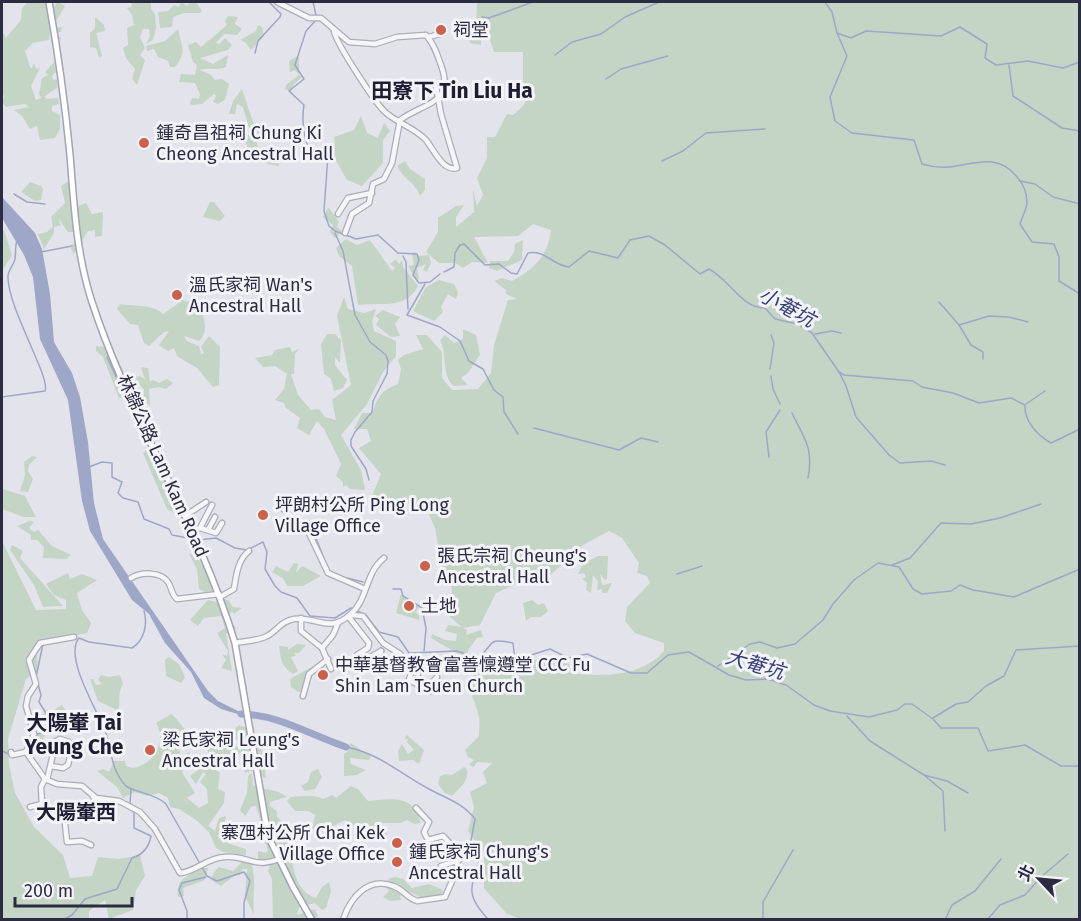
<svg xmlns="http://www.w3.org/2000/svg" width="1081" height="921" font-family="'Fira Sans','Noto Sans TC',sans-serif">
	<style>
		.green { fill: #c4d4c5 }
		.water { fill: #9fa7c9 }
		.lines { fill: none; stroke-linecap: round; stroke-linejoin: round }
		.stream { stroke: #9fa7c9; stroke-width: 1.5 }
		.river { stroke: #9fa7c9; stroke-width: 7 }
		.minor-casing { stroke: #acadb8; stroke-width: 7 }
		.major-casing { stroke: #a2a4b6; stroke-width: 8 }
		.minor { stroke: #f6f6f9; stroke-width: 4.5 }
		.major { stroke: #fff; stroke-width: 5 }
		.poi-dot { fill: #cb604d; stroke: #f3f3f8; stroke-width: 2 }
		.labels { text-anchor: middle; stroke-width: 6; stroke-linejoin: round; paint-order: stroke }
		.poi-label { font-size: 18px; fill: #2b2c42; stroke: #f3f3f8; text-anchor: start }
		.street-label { font-size: 18px; fill: #2b2c42; stroke: #f3f3f8 }
		.water-label { font-size: 20px; font-style: italic; fill: #363f75; stroke: #f3f3f8 }
		.neighbourhood-label { font-size: 20px; font-weight: bold; fill: #1d1e33; stroke: #f3f3f8 }
		.quarter-label { font-size: 21px; font-weight: bold; fill: #1d1e33; stroke: #f3f3f8 }
	</style>
	<rect width="100%" height="100%" fill="#e3e4eb"/>
	<g class="green">
		<polygon points="28,2 47,2 50,11 58,2 65,6 55,23 56,28 62,27 61,32 57,33 57,36 62,38 51,43 53,32 50,32 49,40 33,43 25,51 30,67 32,68 34,63 36,69 40,68 31,86 36,100 41,98 39,93 42,78 48,75 45,72 54,62 56,72 52,76 53,80 57,79 57,88 45,96 46,99 58,98 59,104 52,106 52,111 60,115 60,129 55,138 40,140 37,126 30,129 22,116 14,110 29,107 25,104 6,107 2,102 4,96 2,93 2,30 6,38 21,20 22,8"/>
		<polygon points="131,2 151,2 151,9 155,14 156,28 153,40 146,44 150,36 149,29 143,29 140,37 145,48 140,55 145,60 137,85 132,79 135,69 126,58 123,48 128,45 127,28 134,25 132,15 127,8 132,7"/>
		<polygon points="181,2 187,6 191,2 196,2 202,11 200,13 184,13 173,17 172,27 160,28 158,12 168,11 174,5 179,7"/>
		<path d="M477 2H1079V919H521L507 914 484 888V853L468 831 474 807 470 792 487 783 483 772 492 763 477 762 474 767 471 766 469 764 474 760 468 757 465 750 479 736C479 730 480 723 479 717 474 693 460 685 483 665L495 672 502 667 510 671C530 662 548 649 569 664L570 673C603 677 641 677 664 651V643L635 633 625 621 627 607 650 583 647 576 637 573 639 563 622 538 609 531 583 545 545 580 523 581 496 593 480 625 463 628 467 630 466 635 481 630 483 637 477 638 468 650V659L460 660V655L431 638 432 634 445 640 456 641 457 634 445 631 448 625 462 627 450 617 452 588 444 580 435 528 425 505 388 503 372 496 381 474 359 448 371 441 367 429H354L362 413H373C376 397 383 390 398 384L401 369 398 360 404 355 423 349 416 335H427L442 352V378L452 390 478 389 491 373 494 345 508 300 517 299 506 294V290L494 281 502 278 512 281C534 269 548 256 551 230L533 224 518 236 474 237 488 263 472 262 463 268 455 263H439L426 252 438 232V218L456 206 464 205 456 217V227L474 212 473 189 477 206 483 195 477 178 487 158V137H495L507 114 513 115 524 105 528 92 523 83V52H494L486 28 481 30V45L470 43 469 38 476 27Z"/>
		<path d="M228 16 238 17 235 24 242 29 237 35 224 34 216 43 219 44 225 38 232 45 228 50 200 58 213 64 228 55 226 67C216 71 208 67 200 70L211 75 215 80 222 79 229 84 225 100 218 104 213 102 216 96 214 94 202 104 192 105 190 104 192 98 199 99 200 94 195 83 179 82 181 74 195 75 197 65 193 62 188 45 196 42 201 47 227 25 225 21Z"/>
		<polygon points="95,17 104,25 105,31 96,33 102,56 99,58 96,48 90,47 90,33 95,28"/>
		<polygon points="258,25 262,27 264,36 251,50 245,42 240,40 256,31"/>
		<path d="M178 29C181 47 188 51 175 67H170L168 61 158 57 154 49 147 51 146 46 165 41Z"/>
		<polygon points="296,57 299,57 299,75 303,76 293,85 291,92 285,89 286,85 299,75 295,70 290,72 289,61"/>
		<polygon points="242,89 253,122 271,127 267,138 256,139 258,149 264,147 265,153 277,154 279,166 268,164 254,155 249,162 246,158 250,152 242,133 244,130 253,139 257,134 255,128 249,128 243,107 237,104 235,114 229,114 233,101"/>
		<polygon points="361,116 367,133 378,138 384,123 390,131 383,140 383,163 362,186 347,180 330,150 335,145 334,137 354,130"/>
		<path d="M405 161 410 169 425 179V190L420 196C416 183 403 179 397 166Z"/>
		<polygon points="70,180 76,207 86,203 92,214 103,212 102,236 95,237 95,230 88,231 74,254 71,249 78,232 68,232 58,218 61,225 54,227 54,233 44,249 38,234 47,232 53,226 51,217 65,203 61,186"/>
		<polygon points="30,182 41,186 43,189 41,200 35,201 21,192"/>
		<polygon points="210,202 214,202 225,216 220,221 203,217"/>
		<polygon points="328,207 339,222 337,227 342,231 335,238 330,232 333,225 323,217"/>
		<polygon points="4,230 12,255 2,271 2,232"/>
		<path d="M346 239 357 245 370 240 392 271 395 268 390 264 396 259 399 264 402 260 403 267 418 286C406 310 381 302 358 305L352 266 339 256 336 248Z"/>
		<polygon points="523,240 522,260 497,271 489,268 490,261 508,261 514,252 515,244"/>
		<polygon points="415,252 419,256 429,255 431,263 427,272 423,270 426,264 417,268 419,278 417,282 408,266 414,265 412,253"/>
		<polygon points="439,280 454,284 458,293 456,299 448,294 441,307 443,312 434,321 413,311 426,287"/>
		<path d="M195 297 201 300C201 316 211 330 199 341L184 336 187 341 199 346 201 354 204 353 201 347 209 336 220 347 219 385 213 387 197 368 177 356 174 348 168 351 159 345 169 331 164 332 149 346 144 343 138 325 130 324 117 309 120 304C134 307 151 303 163 314L183 300 187 302Z"/>
		<polygon points="344,297 348,309 364,313 376,309 372,321 374,331 396,341 396,356 383,372 367,404 341,435 361,470 365,490 350,489 346,485 343,487 343,482 336,476 341,464 324,429 317,421 309,435 297,428 300,418 286,408 284,403 275,400 284,389 287,374 275,366 263,367 255,358 272,355 275,350 290,347 292,352 299,349 295,354 294,374 291,374 298,395 311,410 319,409 325,417 336,420 332,400 351,385 337,316"/>
		<polygon points="383,310 400,317 395,324 400,336 391,337 376,325 379,319 375,316"/>
		<path d="M463 329 476 335 480 355 468 373 461 378 468 385 453 386C441 372 448 356 440 340L445 335 454 343 463 339Z"/>
		<polygon points="327,334 335,334 341,340 340,363 335,357 335,365 347,380 343,388 334,391 331,379 324,374 321,344"/>
		<polygon points="96,346 105,347 110,357 115,354 124,372 121,375 128,391 134,394 139,405 147,407 143,417 140,418 132,399 119,398 103,357 96,351"/>
		<polygon points="141,367 148,368 150,382 153,380 159,383 167,379 173,383 166,389 159,387 149,389 150,406 143,401 144,389 131,378 139,376 145,379"/>
		<path d="M147 450 152 453 155 451C164 469 180 487 180 509L174 513 167 509 143 453Z"/>
		<polygon points="32,456 37,457 29,465 28,471 33,479 28,492 20,491 25,475 24,462"/>
		<polygon points="3,489 25,496 36,517 24,517 2,509"/>
		<polygon points="30,521 34,522 29,528 34,532 38,530 52,546 71,555 66,559 43,558 44,547 37,540 31,540 31,535 17,526"/>
		<polygon points="2,541 36,610 66,609 66,600 54,595 46,584 68,573 70,579 82,574 97,580 77,593 82,610 91,623 87,633 36,642 38,670 26,679 8,739 9,764 15,793 34,827 63,855 70,878 92,876 98,857 119,859 140,855 145,876 136,890 133,910 109,919 105,900 89,911 89,919 2,919"/>
		<polygon points="12,545 23,551 20,558 63,606 43,607 34,585 10,550"/>
		<polygon points="189,554 197,555 202,566 208,562 209,564 208,569 213,573 215,587 209,594 199,589 197,569"/>
		<polygon points="598,556 608,556 607,579 605,580 600,574 602,585 612,583 607,593 602,593 602,589 597,590 598,581 593,575 591,593 586,590 587,583 582,579 586,577 584,573 578,574 583,564"/>
		<polygon points="294,563 298,564 296,573 302,566 321,576 303,586 287,586 283,578 272,572 276,566 288,572"/>
		<polygon points="401,594 419,606 416,612 412,610 419,615 419,620 396,613"/>
		<polygon points="219,598 228,600 233,607 242,608 234,614 232,611 229,615 230,621 236,628 234,633 226,633 232,671 221,668 226,660 222,654 227,656 228,651 217,633 225,628 221,616 204,618 198,626 190,620 208,600 216,602"/>
		<polygon points="532,600 538,605 544,603 548,611 541,617 531,617 526,621 523,603"/>
		<path d="M297 644 306 645 299 653H294L296 656 291 657 298 671 293 674C281 666 281 659 279 646L288 647V650Z"/>
		<polygon points="169,657 179,664 185,677 181,683 166,676 165,660"/>
		<polygon points="312,667 322,668 312,675 307,690 298,692 291,687 290,679"/>
		<path d="M101 675 109 677 120 675 123 684C116 695 122 705 117 716L115 709 98 701 90 679H93L96 685 102 684 98 680Z"/>
		<polygon points="62,705 68,714 57,716 42,740 37,738 36,733 42,733 44,725 47,724 42,716 47,709 51,712"/>
		<path d="M171 714C179 719 183 730 193 737L190 743H183L179 747 183 774 195 793 187 798 199 808 208 803 207 789 200 782 206 774 203 772 196 784 190 776 201 768 197 763 188 766 185 754 189 752 192 762H201L202 760 220 773 218 789 225 792 224 803 208 826 215 831 219 818 226 816 222 836 230 844 246 849V855L223 852 216 848 209 832 196 820 179 809 170 807 168 798 159 793 147 796 134 792 123 798 117 787 97 771 103 769 109 772 114 761H125L126 766 133 768C153 765 168 742 156 723Z"/>
		<polygon points="239,725 248,728 259,739 264,739 261,750 268,751 268,758 263,757 266,778 260,777 257,769 245,773 239,752 232,763 208,755 207,731 223,739 229,734 240,751 245,741 234,740 235,729"/>
		<polygon points="407,735 424,750 419,764 413,760 399,761 398,751 402,744 408,754 414,750 407,742 408,739 405,739"/>
		<polygon points="350,743 371,756 369,760 350,758 351,764 366,770 357,775 344,776 344,754 348,751"/>
		<path d="M464 767 467 769C469 781 460 788 452 796L445 793 438 784 440 776 446 774 452 775Z"/>
		<polygon points="318,769 322,777 315,789 305,791 301,786 308,782 311,772"/>
		<path d="M252 773 253 785C265 791 276 788 287 797L270 802V806L277 811V817L283 822 287 847 302 852 299 859 292 862C296 879 299 892 316 898L322 887 329 882 331 891 326 908 322 910 315 903 299 907 297 915 315 909 318 916 314 919 309 915 303 919H273L272 879 268 871 271 863 258 860V851L266 853 268 850 264 840 252 841 253 836 263 837 264 832 256 806 251 807 245 816 240 810 247 793 248 776Z"/>
		<path d="M351 786 358 789 368 801C393 799 413 794 421 823L414 824 407 820 400 823H377L388 834 374 837 345 820 318 834 312 830 315 815 309 811H295L287 801 291 797C300 796 315 794 323 799L332 795 336 798Z"/>
		<path d="M243 861 251 863C257 879 252 898 254 915L245 896 247 869H243L240 875H235L221 886 211 880 214 872 219 867 233 871Z"/>
		<path d="M200 868H208L205 880 183 888 184 896 178 897C176 877 187 878 200 868Z"/>
		<polygon points="396,877 403,879 412,888 429,884 443,890 440,899 422,898 410,892 400,896 401,900 390,901 383,897 389,891 385,885 390,878"/>
	</g>
	<polygon class="water" points="2,197 35,233 42,249 50,294 54,342 72,373 80,397 88,442 94,503 103,539 208,691 218,701 242,713 244,716 221,709 204,698 191,672 165,643 149,614 132,600 90,531 82,501 68,400 40,339 33,277 24,255 2,218"/>
	<g class="lines">
		<g class="stream">
			<polyline points="313,2 316,15"/>
			<polyline points="825,2 832,12 837,33 851,38 866,31 941,36 960,27 987,44 985,58 996,65 1028,61 1063,68 1080,62"/>
			<polyline points="482,17 489,18 533,2"/>
			<path d="M316 20 306 31 295 65 304 79 289 91 304 105C302 116 302 152 318 155 321 155 325 154 328 155L324 211 329 226 335 231 356 239 378 235 398 253 417 254 419 260 413 275 419 283 430 282 440 274"/>
			<path d="M837 33 847 56 830 97 835 121 852 133 914 140 922 164C952 173 967 160 992 162 1010 164 1027 184 1027 202 1027 209 1022 217 1020 224L1032 242 1054 244 1059 257V281L1080 294"/>
			<polyline points="255,53 258,41 280,17 281,14 269,2"/>
			<polyline points="555,55 572,42 601,34 625,17 659,2"/>
			<polyline points="1009,65 1013,96 1062,128 1080,131"/>
			<polyline points="606,79 621,69 668,56"/>
			<polyline points="662,161 683,151 706,133 765,129"/>
			<polyline points="1020,181 1035,184 1053,197 1080,204"/>
			<polyline points="14,194 27,202 45,204"/>
			<polyline points="335,233 343,251 355,315 370,342 386,355 388,361 387,374 373,401 372,412 355,432 351,440 351,446 366,469 369,480"/>
			<polyline points="41,252 72,246"/>
			<polyline points="403,256 406,262 408,309"/>
			<path d="M444 272 454 267 455 253 460 245 464 244 485 265 499 264 511 273 517 274 528 253C546 250 552 265 569 267L589 251 618 258 630 240 649 236 665 245 700 274 709 269C730 280 741 308 765 308L775 319 798 324 812 333 839 372 844 375 913 381 922 387 953 393 979 403 1011 398 1025 405C1024 421 1037 435 1051 443L1080 429"/>
			<polyline points="425,284 407,315 440,327 460,341 469,361 483,369 494,390 503,397 504,412 518,434"/>
			<polyline points="939,302 959,325 989,316 1009,317 1028,322"/>
			<polyline points="959,325 971,345 983,352 983,359"/>
			<polyline points="815,334 832,331 841,333"/>
			<polyline points="107,357 125,396"/>
			<polyline points="770,369 774,343 771,335"/>
			<polyline points="839,372 846,386 856,417 889,455 900,463 931,461 945,465"/>
			<polyline points="771,376 773,389 780,404"/>
			<path d="M2 397 45 391C51 378 7 307 8 276 8 270 14 265 15 259 16 252 15 246 17 240"/>
			<polyline points="1026,404 1045,391"/>
			<path d="M792 413C804 438 814 448 808 478"/>
			<polyline points="534,428 619,450 641,438 658,442"/>
			<polyline points="769,457 766,432 780,410"/>
			<polyline points="89,467 102,462 112,463 112,477 122,482 118,493 123,498 138,502 144,519 169,529 172,535 193,539"/>
			<polyline points="304,523 314,533 325,561"/>
			<path d="M198 540 216 538 235 548 247 550 263 542 267 552 265 569 275 586 281 592 297 598 310 616 335 618 351 608 366 615 379 632 398 637 409 653 457 651 477 658C497 645 483 637 513 643L515 660 550 649 568 658 587 654 631 673H647L668 655 689 652 729 675 746 680 768 679 786 685 814 705 830 711 869 717 897 710 905 704H912L933 719 941 728H978L988 751 1025 745 1061 766H1080"/>
			<polyline points="892,565 910,558 941,523 971,524 1000,518 1041,504"/>
			<polyline points="677,574 702,566"/>
			<polyline points="347,578 363,582"/>
			<polyline points="393,589 401,589 403,596 422,608 426,628 424,651"/>
			<path d="M144 611C148 624 144 641 132 648L89 642 79 638C63 657 99 713 106 733 112 753 111 769 125 785 130 792 154 792 166 804L207 876 217 881 244 872 250 881 244 903V920"/>
			<polyline points="718,666 750,644 760,642 777,648 795,644 823,620 833,604 854,580 878,563 899,567 913,589 922,594 951,591 960,585 973,590 1014,597 1080,569"/>
			<polyline points="36,677 43,644"/>
			<polyline points="847,716 870,741 924,775 947,781 968,793"/>
			<polyline points="933,718 956,704 968,702 986,686 1004,676 1016,650 1080,646"/>
			<path d="M346 747C381 754 400 774 429 789 447 799 463 803 475 819L471 841 479 861C470 889 466 896 489 920"/>
			<polyline points="28,750 33,748 37,734 50,731 49,718 39,702 41,695 38,684"/>
			<polyline points="2,751 9,754"/>
			<polyline points="924,775 943,791 945,831"/>
			<polyline points="130,804 131,789"/>
			<path d="M63 920 72 915 85 899 117 889 132 858C142 855 149 847 151 836L134 828V811"/>
			<polyline points="187,920 187,911 179,890 182,883 206,877"/>
			<polyline points="763,920 763,902 793,850"/>
			<polyline points="945,920 952,905 975,891 1001,859"/>
			<polyline points="987,920 1000,905 1025,895 1041,877 1068,854"/>
		</g>
		<path class="river" d="M241 714C280 715 310 735 346 747"/>
		<defs>
			<g id="minor">
				<path d="M277 2 309 18H321L349 42 375 44 397 37 426 35C434 44 437 54 441 65 455 104 425 102 400 120"/>
				<path d="M334 30C333 39 375 102 384 111 396 123 414 127 426 140 434 150 443 172 457 168L441 114 436 86"/>
				<polyline points="429,37 443,33"/>
				<polyline points="338,214 348,198 372,193"/>
				<polyline points="345,233 352,214 369,203 373,184 384,179 392,163 400,120"/>
				<polyline points="280,506 308,531 328,573 365,589"/>
				<polyline points="185,516 206,502"/>
				<polyline points="200,528 212,505"/>
				<polyline points="208,530 215,517"/>
				<polyline points="192,531 200,528 216,533 222,523"/>
				<path d="M131 578C141 572 160 571 168 582 172 588 171 594 177 599L219 594"/>
				<path d="M220 597 234 589C236 576 238 559 249 551"/>
				<polyline points="350,615 363,616 383,643 400,654 418,674"/>
				<polyline points="348,616 369,643 368,648 357,655"/>
				<polyline points="301,618 301,631 322,648 331,669"/>
				<path d="M235 643C244 641 258 641 267 636 277 631 281 621 294 619 317 616 329 634 351 614 368 599 365 573 384 558"/>
				<polyline points="322,648 333,635 338,623"/>
				<polyline points="376,661 381,651"/>
				<polyline points="362,662 381,651"/>
				<polyline points="412,670 409,680 431,691"/>
				<polyline points="426,689 437,677"/>
				<polyline points="303,696 309,674 328,659"/>
				<polyline points="11,752 12,755 26,752 34,734 26,706 28,696 36,684 29,660 40,643 74,637"/>
				<path d="M26 752 45 779 57 784 82 786 96 798 119 801 140 812 155 829 180 873C195 872 207 858 224 857 248 855 253 869 279 859"/>
				<polyline points="47,780 56,741 60,739 69,742 72,748 68,765 63,768 51,766"/>
				<polyline points="30,807 42,804 41,787 45,779"/>
				<path d="M91 845 82 841 67 842 65 823C73 812 89 819 98 808L93 796"/>
				<polyline points="441,866 459,860"/>
				<path d="M343 920C350 898 368 876 393 886 403 889 407 898 417 901L445 897 457 870 458 852 443 836 428 840 424 832 429 822 416 808"/>
			</g>
			<path id="major" d="M49 2C58 52 65 104 70 155 74 204 76 251 91 299 129 417 199 524 235 643L268 836 293 887 312 920"/>
		</defs>
		<use href="#minor" class="minor-casing"/>
		<use href="#major" class="major-casing"/>
		<use href="#minor" class="minor"/>
		<use href="#major" class="major"/>
	</g>
	<g class="poi-dot">
		<circle cx="441" cy="30" r="6"/>
		<circle cx="144" cy="143" r="6"/>
		<circle cx="177" cy="295" r="6"/>
		<circle cx="263" cy="515" r="6"/>
		<circle cx="425" cy="566" r="6"/>
		<circle cx="409" cy="606" r="6"/>
		<circle cx="323" cy="675" r="6"/>
		<circle cx="150" cy="750" r="6"/>
		<circle cx="397" cy="843" r="6"/>
		<circle cx="397" cy="862" r="6"/>
	</g>
	<g class="labels">
		<g class="poi-label">
			<text x="453" y="36">祠堂</text>
			<text x="156" y="139">鍾奇昌祖祠 Chung Ki<tspan x="156" dy="21">Cheong Ancestral Hall</tspan></text>
			<text x="189" y="291">溫氏家祠 Wan's<tspan x="189" dy="21">Ancestral Hall</tspan></text>
			<text x="275" y="511">坪朗村公所 Ping Long<tspan x="275" dy="21">Village Office</tspan></text>
			<text x="437" y="562">張氏宗祠 Cheung's<tspan x="437" dy="21">Ancestral Hall</tspan></text>
			<text x="421" y="612">土地</text>
			<text x="335" y="671">中華基督教會富善懍遵堂 CCC Fu<tspan x="335" dy="21">Shin Lam Tsuen Church</tspan></text>
			<text x="162" y="746">梁氏家祠 Leung's<tspan x="162" dy="21">Ancestral Hall</tspan></text>
			<text x="385" y="839" text-anchor="end">寨乪村公所 Chai Kek<tspan x="385" dy="21">Village Office</tspan></text>
			<text x="409" y="858">鍾氏家祠 Chung's<tspan x="409" dy="21">Ancestral Hall</tspan></text>
		</g>
		<g class="street-label">
			<text transform="translate(163 466) rotate(66)" y="6">林錦公路 Lam Kam Road</text>
		</g>
		<g class="water-label">
			<text transform="translate(787 307) rotate(28)" y="7">小菴坑</text>
			<text transform="translate(755 664) rotate(16)" y="7">大菴坑</text>
		</g>
		<g class="neighbourhood-label">
			<text x="76" y="819">大陽輋西</text>
		</g>
		<g class="quarter-label">
			<text x="452" y="98">田寮下 Tin Liu Ha</text>
			<text x="74" y="730">大陽輋 Tai<tspan x="74" dy="24">Yeung Che</tspan></text>
		</g>
	</g>
	<rect width="1081" height="921" fill="none" stroke="#2b2c42" stroke-width="6"/>
	<g transform="translate(1039 879) rotate(296)" stroke="#f3f3f8" stroke-width="4.5" paint-order="stroke">
	<path d="M0-4.5L10 22L0 15L-10 22Z" fill="#2b2c42"/>
	<text y="-9" font-size="16" font-weight="bold" text-anchor="middle" fill="#2b2c42">北</text>
	</g>
	<path d="M15 897v9h117v-9" fill="none" stroke="#2b2c42" stroke-width="3"/>
	<text x="24" y="897" font-size="18" fill="#2b2c42" stroke="#f3f3f8" stroke-width="4.5" paint-order="stroke">200 m</text>
</svg>
